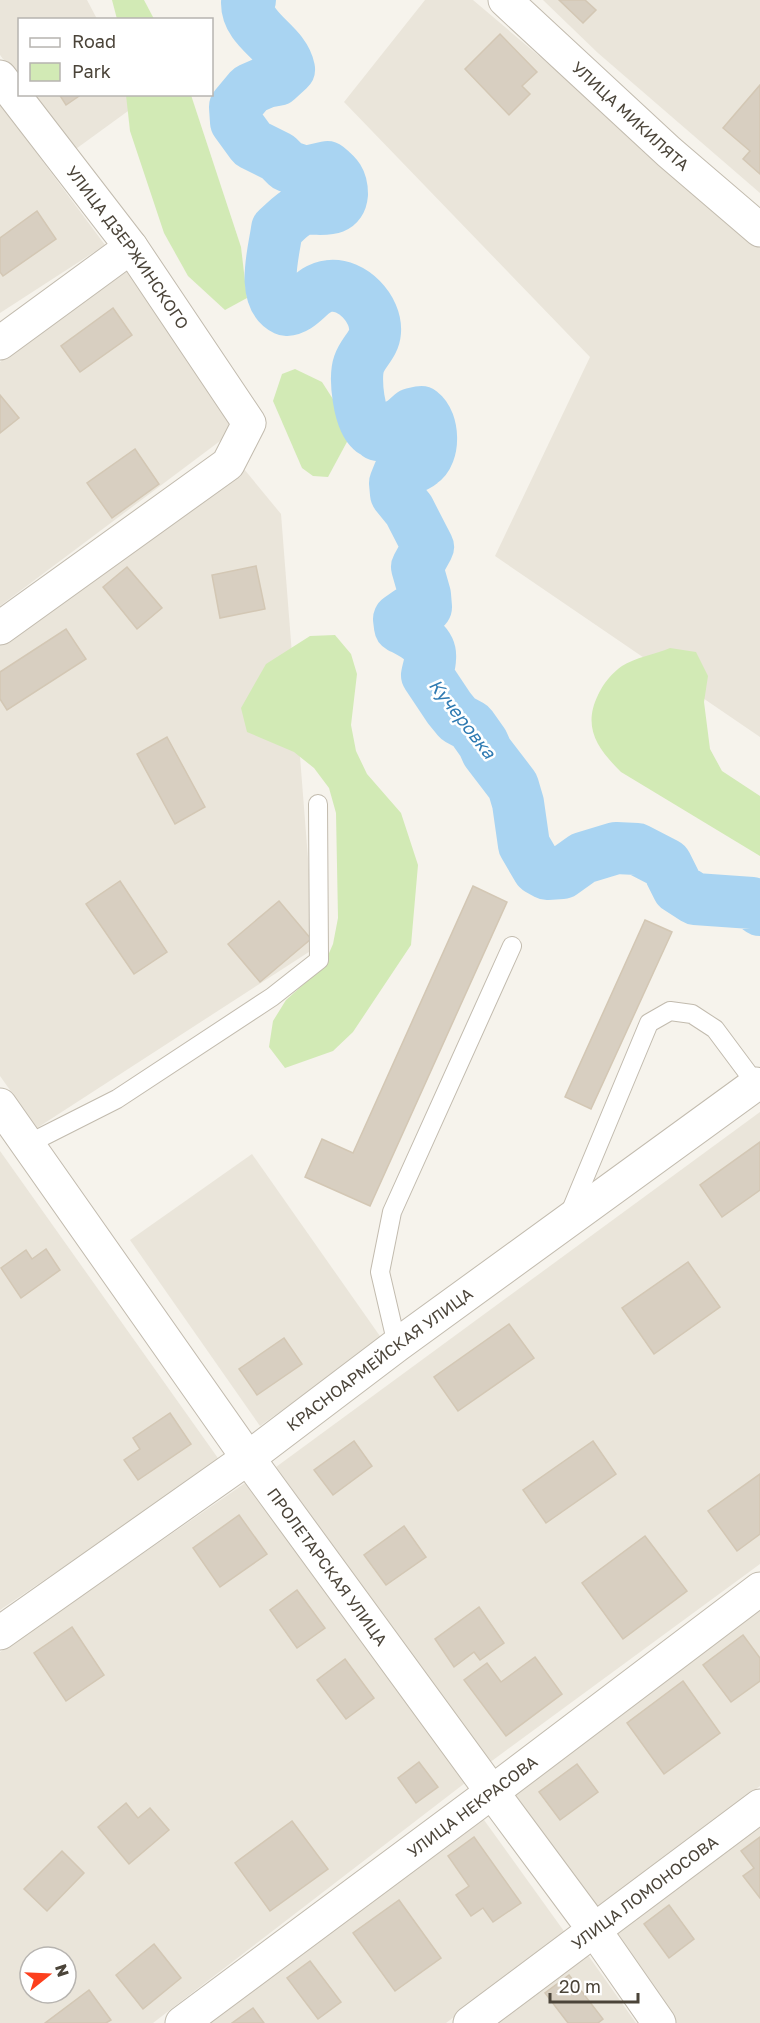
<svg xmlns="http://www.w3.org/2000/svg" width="760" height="2023" font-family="'Golos Text',sans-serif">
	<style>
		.residential { fill: #eae5da; fill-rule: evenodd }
		.green { fill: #d2eab5 }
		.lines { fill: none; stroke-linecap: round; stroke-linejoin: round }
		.river { stroke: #a9d4f2; stroke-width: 52 }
		.building { fill: #d8cfc1; stroke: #d3c7b4; stroke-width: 1.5 }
		.service-casing { stroke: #c2bbae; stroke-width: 20 }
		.minor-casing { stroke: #c2bbae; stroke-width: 35 }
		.service { stroke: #fff; stroke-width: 18 }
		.minor { stroke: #fff; stroke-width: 33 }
		.labels { text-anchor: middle; stroke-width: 5; stroke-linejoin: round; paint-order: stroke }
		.street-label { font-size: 16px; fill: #4b4439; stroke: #fff }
		.water-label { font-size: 18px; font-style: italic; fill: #2e7ab2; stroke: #fff }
	</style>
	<rect width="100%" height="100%" fill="#f6f3ec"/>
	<g class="residential">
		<polygon points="0,0 87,0 97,19 20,20 19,80 0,55"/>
		<polygon points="425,0 473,0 760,243 760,737 495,556 590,357 344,102"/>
		<polygon points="543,0 760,0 760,193 598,53"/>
		<polygon points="30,95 135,95 139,103 73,151"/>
		<polygon points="0,104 105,245 0,313"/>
		<polygon points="133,267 236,429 0,606 0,362"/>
		<polygon points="244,469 281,514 315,948 37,1128 0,1076 0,644"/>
		<polygon points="760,1112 760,1564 489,1763 276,1467"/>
		<polygon points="0,1151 220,1461 0,1610"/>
		<polygon points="252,1154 382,1339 260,1426 130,1240"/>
		<path d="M248 1481 465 1783 153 2023H0V1652ZM30 1957H66V1993H30Z"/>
		<polygon points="760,1601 760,1786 594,1912 504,1796"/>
		<polygon points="479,1813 566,1934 446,2023 203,2023"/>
		<polygon points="760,1823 760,2023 674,2023 611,1936"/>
		<polygon points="585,1951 636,2023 488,2023"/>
	</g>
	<g class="green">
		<polygon points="112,0 144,0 154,19 117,19"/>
		<polygon points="126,95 191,95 241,247 247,298 225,310 188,276 164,233 130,131"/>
		<polygon points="295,369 322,382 338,407 348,440 328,477 313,476 302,468 273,401 282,374"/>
		<polygon points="335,635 351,654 357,674 351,725 356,751 367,774 401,813 418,865 411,945 353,1032 333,1051 285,1068 269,1047 273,1021 286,1000 323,967 333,944 338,918 336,813 329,788 314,768 294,752 247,732 241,708 266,664 310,636"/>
		<path d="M670 648 696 652 708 676 704 702 710 749 722 771 760 796V856L621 772C598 749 582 728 598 695 603 684 612 673 622 666 634 658 656 654 670 648Z"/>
	</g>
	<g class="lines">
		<path class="river" d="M250 0 247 3C247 31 284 43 289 69L277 80 266 82 250 89 235 107 236 122 252 144 278 157 287 166 305 172 327 167C337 175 342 180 342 194 340 218 313 204 299 211 291 215 284 223 277 229 274 252 260 297 286 310 303 309 310 288 329 286 352 283 377 309 375 332 374 345 363 352 359 364 354 378 359 420 371 430 373 432 376 433 378 435L403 422 412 414 421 412C434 422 435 454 421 463 415 468 406 470 399 473L395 483 396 494 409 510 428 547 417 567 425 595 426 607 409 612 399 619 400 627C413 634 432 642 430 659 430 664 428 670 427 675L449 708 458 719 471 726 483 743 487 752 513 786 518 803 524 845 538 869 547 874 562 873 583 858 616 848 637 849 666 864 678 888 695 899 752 903 760 910"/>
	</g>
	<g class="building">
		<polygon points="559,0 585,0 596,10 583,23"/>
		<polygon points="500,34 537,72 522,86 530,94 509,115 465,69"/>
		<polygon points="760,85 760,174 743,159 750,151 723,128"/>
		<polygon points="59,94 82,94 66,105"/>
		<polygon points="37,211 56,239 3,276 0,272 0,238"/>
		<polygon points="113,308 132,335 80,372 61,346"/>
		<polygon points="0,395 19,418 0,433"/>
		<polygon points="135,449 159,484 112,518 87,483"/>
		<polygon points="256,566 265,609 220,618 212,575"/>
		<polygon points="127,567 162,608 137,629 103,587"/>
		<polygon points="66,629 86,659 7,710 0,699 0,672"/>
		<polygon points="167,737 205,807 175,824 137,754"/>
		<polygon points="120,881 167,952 134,974 86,904"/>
		<polygon points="473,886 507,902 370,1206 305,1177 322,1139 353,1153"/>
		<polygon points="279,901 311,939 260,982 228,944"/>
		<polygon points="645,920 672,932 591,1109 565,1097"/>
		<polygon points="760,1142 760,1190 722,1217 700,1185"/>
		<polygon points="46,1249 60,1270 21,1298 1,1268 26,1250 32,1259"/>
		<polygon points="688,1262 720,1307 654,1354 622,1308"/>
		<polygon points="509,1324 534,1358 458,1411 434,1377"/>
		<polygon points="284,1338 302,1364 257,1395 239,1369"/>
		<polygon points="170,1413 191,1444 138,1480 124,1460 140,1449 133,1438"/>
		<polygon points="354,1441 372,1466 333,1495 314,1470"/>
		<polygon points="593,1441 616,1474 546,1523 523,1490"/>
		<polygon points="760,1474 760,1534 737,1551 708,1511"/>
		<polygon points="239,1515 267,1554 220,1587 193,1548"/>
		<polygon points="404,1526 426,1557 386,1585 364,1555"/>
		<polygon points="645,1536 687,1591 623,1639 582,1583"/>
		<polygon points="297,1590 325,1628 297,1648 270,1610"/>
		<polygon points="479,1607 504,1643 480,1660 474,1652 454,1667 435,1639"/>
		<polygon points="72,1627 104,1675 66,1701 34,1653"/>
		<polygon points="743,1635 760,1658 760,1681 731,1702 703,1665"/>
		<polygon points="535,1657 562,1694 506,1736 464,1680 487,1663 501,1682"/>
		<polygon points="345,1659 374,1698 346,1719 317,1680"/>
		<polygon points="683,1681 720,1733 664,1774 627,1723"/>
		<polygon points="419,1762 438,1787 416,1803 398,1778"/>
		<polygon points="577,1764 598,1792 560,1820 539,1792"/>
		<polygon points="126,1803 138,1818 150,1808 169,1830 129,1864 98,1827"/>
		<polygon points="292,1821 328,1869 270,1911 235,1863"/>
		<polygon points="474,1837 521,1903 493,1922 483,1908 471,1916 456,1895 469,1886 448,1856"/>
		<polygon points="760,1837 760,1898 743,1876 754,1868 741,1851"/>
		<polygon points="62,1851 84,1873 47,1911 24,1889"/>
		<polygon points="399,1900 441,1958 395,1991 353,1933"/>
		<polygon points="669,1905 694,1939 669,1958 644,1924"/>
		<polygon points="154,1944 181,1978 143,2009 116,1975"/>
		<polygon points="310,1961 341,2002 318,2019 287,1978"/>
		<polygon points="569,1975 603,2019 598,2023 568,2023 545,1993"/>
		<polygon points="89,1990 111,2020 106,2023 45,2023"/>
		<polygon points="253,2008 264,2023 232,2023"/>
	</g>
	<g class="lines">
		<defs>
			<g id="service">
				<polyline points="28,1144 117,1099 272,997 319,960 318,804"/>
				<polyline points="569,1215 649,1023 670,1011 692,1014 715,1029 756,1084"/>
				<polyline points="397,1345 380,1272 392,1212 512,946"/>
			</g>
			<g id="minor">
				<path id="s1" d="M505 0 669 152 760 230"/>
				<path id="s2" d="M0 77 131 247 249 423 228 464 0 628"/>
				<polyline points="0,343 131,247"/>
				<path id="s3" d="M0 1105 248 1458 492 1792 595 1931 659 2023"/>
				<path id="s4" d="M0 1633 248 1458 397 1345 756 1084"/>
				<path id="s5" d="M182 2023 492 1792 760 1589"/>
				<path id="s6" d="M470 2023 760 1806"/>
			</g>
		</defs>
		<use href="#service" class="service-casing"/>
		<use href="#minor" class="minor-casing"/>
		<use href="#service" class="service"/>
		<use href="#minor" class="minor"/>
	</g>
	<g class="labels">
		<g class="street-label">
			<text dy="6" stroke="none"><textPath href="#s1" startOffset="171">УЛИЦА МИКИЛЯТА</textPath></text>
			<text dy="6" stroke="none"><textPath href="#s2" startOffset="213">УЛИЦА ДЗЕРЖИНСКОГО</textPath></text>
			<text dy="6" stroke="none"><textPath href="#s4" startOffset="468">КРАСНОАРМЕЙСКАЯ УЛИЦА</textPath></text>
			<text dy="6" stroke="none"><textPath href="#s3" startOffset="566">ПРОЛЕТАРСКАЯ УЛИЦА</textPath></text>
			<text dy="6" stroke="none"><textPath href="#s5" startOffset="362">УЛИЦА НЕКРАСОВА</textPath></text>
			<text dy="6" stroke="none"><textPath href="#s6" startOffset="218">УЛИЦА ЛОМОНОСОВА</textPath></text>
		</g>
		<g class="water-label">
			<text transform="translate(462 719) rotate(52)" y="6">Кучеровка</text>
		</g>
	</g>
	<rect x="18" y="18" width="195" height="78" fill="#ffffff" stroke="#b7b4b0" stroke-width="1.5"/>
	<rect x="30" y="38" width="30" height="9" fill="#ffffff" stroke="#b7b4b0" stroke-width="1.5"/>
	<text x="72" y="48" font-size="18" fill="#4b4439">Road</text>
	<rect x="30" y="63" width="30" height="18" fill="#d2eab5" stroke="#b7b4b0" stroke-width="1.5"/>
	<text x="72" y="78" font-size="18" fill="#4b4439">Park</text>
	<g transform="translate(48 1975) rotate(72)"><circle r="28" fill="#ffffff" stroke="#b7b4b0" stroke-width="1.5"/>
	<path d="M0-4.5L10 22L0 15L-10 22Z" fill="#fc3f1d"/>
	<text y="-9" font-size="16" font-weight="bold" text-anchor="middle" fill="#4b4439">N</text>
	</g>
	<path d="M550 1993v9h88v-9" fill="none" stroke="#4b4439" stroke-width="3"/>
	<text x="559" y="1993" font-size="18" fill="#4b4439" stroke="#ffffff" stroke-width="4.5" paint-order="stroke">20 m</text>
</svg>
